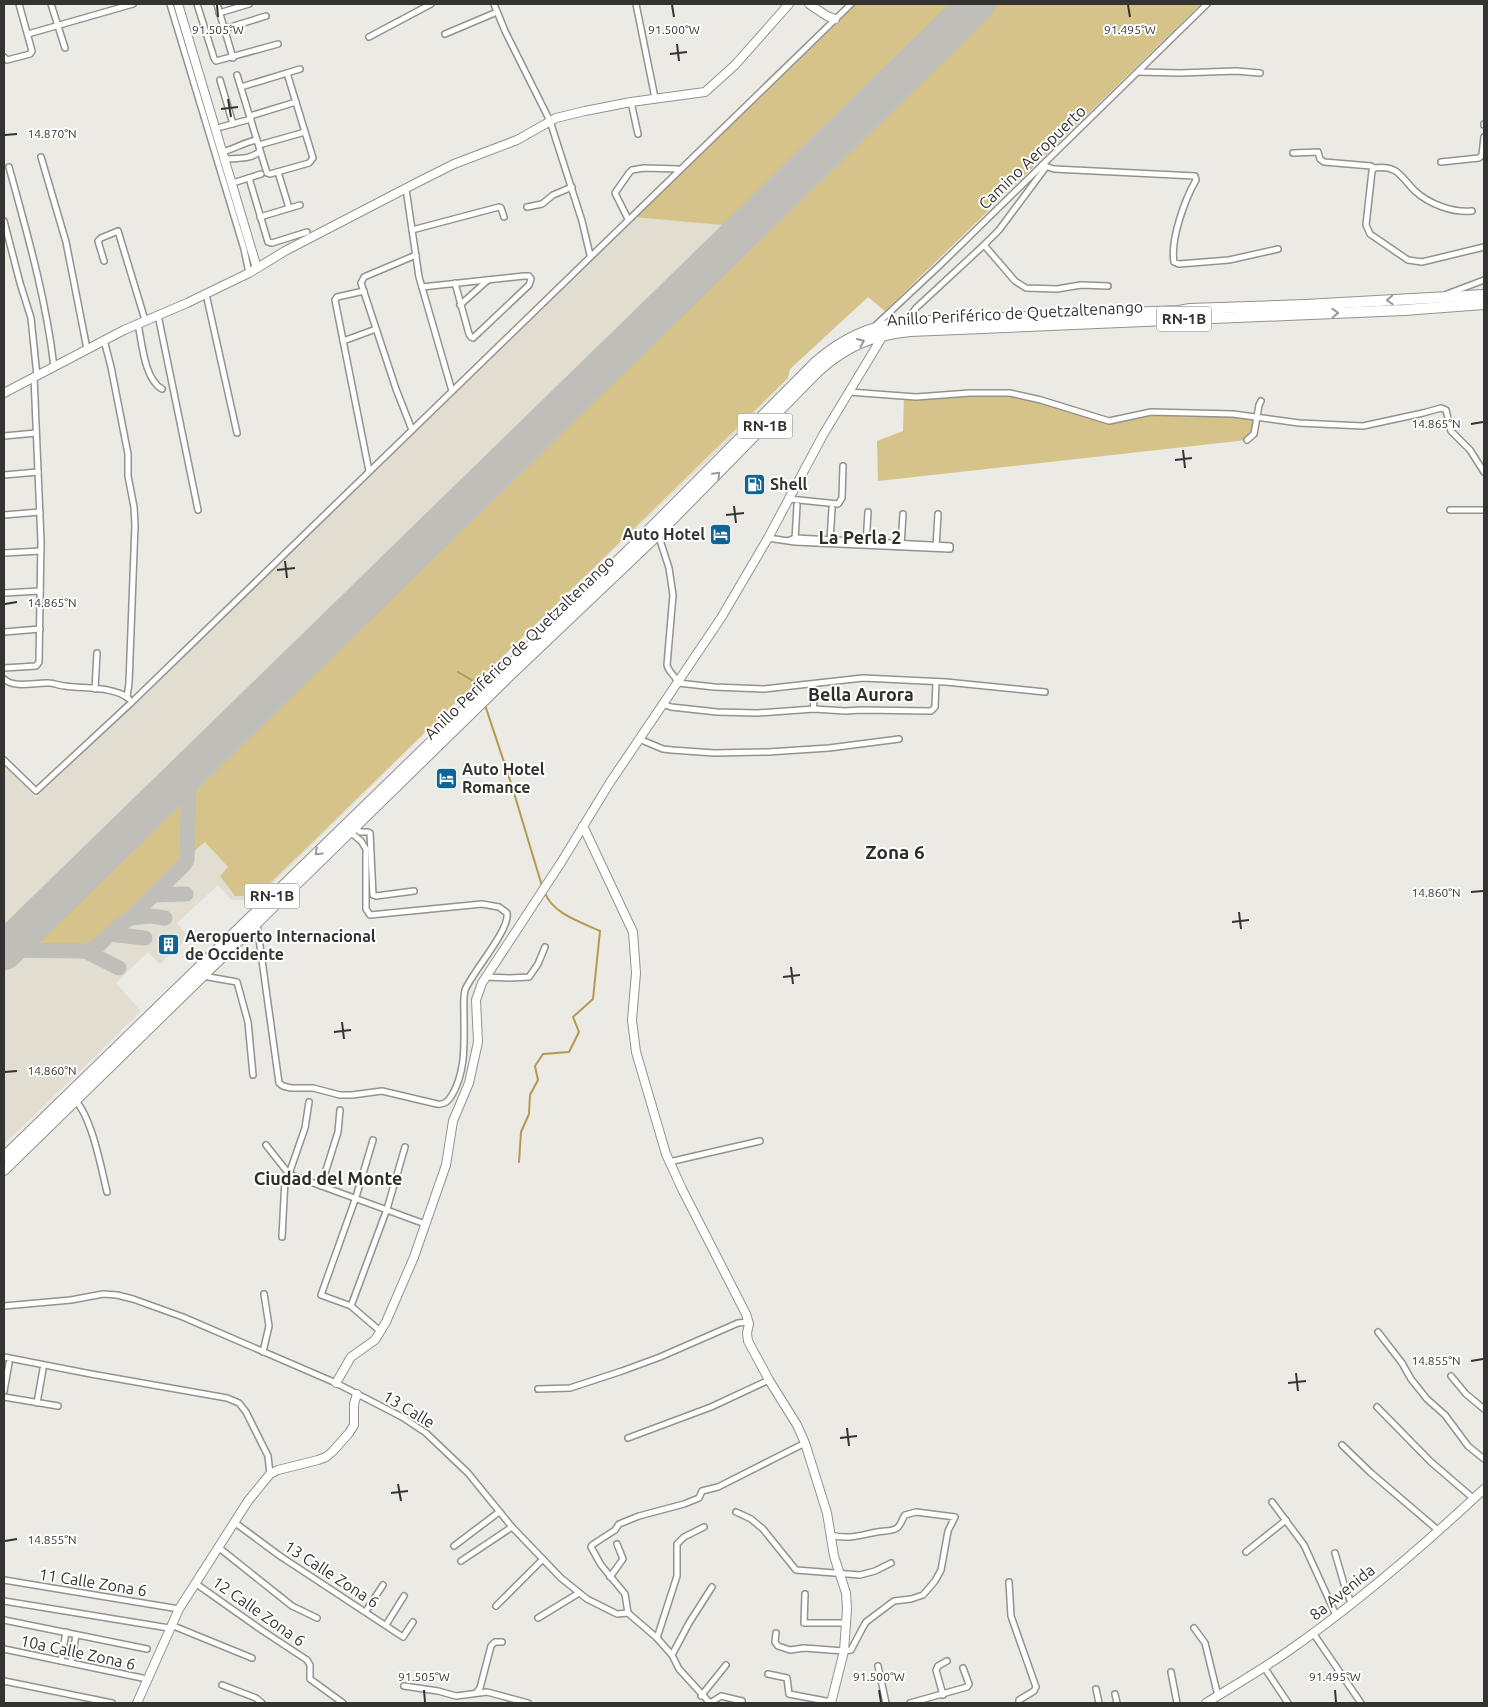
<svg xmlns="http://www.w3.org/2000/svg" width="1488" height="1707" font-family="Ubuntu,sans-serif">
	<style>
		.built { fill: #e1ddd1 }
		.green { fill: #d6c389 }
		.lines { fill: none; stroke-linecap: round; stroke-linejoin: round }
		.stream { stroke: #b29a4f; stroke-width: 2 }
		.taxiway { stroke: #bfbeb9; stroke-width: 15 }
		.runway { stroke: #bfbeb9; stroke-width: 38 }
		.street-casing { stroke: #93928d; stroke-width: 8 }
		.secondary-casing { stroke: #93928d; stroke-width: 10 }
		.highway-casing { stroke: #93928d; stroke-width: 12 }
		.street { stroke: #fff; stroke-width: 5 }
		.secondary { stroke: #fff; stroke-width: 8 }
		.highway { stroke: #fff; stroke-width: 10 }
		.oneway { stroke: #999998 }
		.ticks { fill: none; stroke: #333331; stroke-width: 2 }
		.labels { text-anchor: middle; stroke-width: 4; stroke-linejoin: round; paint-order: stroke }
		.shield { fill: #fff; stroke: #70706f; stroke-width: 1 }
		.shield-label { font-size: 15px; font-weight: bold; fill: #333331 }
		.street-label { font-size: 16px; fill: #333331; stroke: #fff }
		.poi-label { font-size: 16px; font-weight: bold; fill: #333331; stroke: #fff; text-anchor: start }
		.neighbourhood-label { font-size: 18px; font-weight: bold; fill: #2f2e2a; stroke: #fff }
		.quarter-label { font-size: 19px; font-weight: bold; fill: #2f2e2a; stroke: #fff }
		.ticks-label { font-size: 12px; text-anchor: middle; fill: #333331; stroke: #fff; stroke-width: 4; stroke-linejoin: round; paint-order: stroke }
	</style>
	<rect width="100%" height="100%" fill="#eceae5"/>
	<polygon class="built" points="855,4 1201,4 885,311 868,297 790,369 788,378 727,442 537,623 256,900 231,900 218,885 177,923 189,937 160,964 148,952 116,983 141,1011 78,1073 4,1144 4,765 36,798"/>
	<g class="green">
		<polygon points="852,4 962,4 734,226 634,217"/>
		<polygon points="990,4 1201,4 885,311 868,297 790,369 788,378 257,896 235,896 220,876 228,867 205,842 193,852 193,788 194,779 203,769"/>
		<polygon points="992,393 1049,402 1109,421 1155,412 1257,417 1247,440 878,481 877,441 903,431 904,396"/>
		<path d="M173 801 179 802C184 811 183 843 181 854 180 858 178 861 175 865L97 940 81 944H43L38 941 35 935 37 930 168 803Z"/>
	</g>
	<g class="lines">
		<g class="stream">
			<polyline points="458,672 475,682 480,689"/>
			<polyline points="485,705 511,783 542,886"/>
			<path d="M519 1162 521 1132 529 1114 530 1095 538 1080 535 1066 543 1054 569 1052 579 1032 573 1017 593 999 600 931C581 922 553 914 545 893"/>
		</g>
		<g class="taxiway">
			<path d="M160 799C168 793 175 788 184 794L187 802"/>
			<polyline points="154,895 186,894"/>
			<polyline points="130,918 151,916 165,918"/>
			<path d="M33 922C29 931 26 938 30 947L38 950"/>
			<polyline points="110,934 145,938"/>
			<polyline points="85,951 119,968"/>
			<polyline points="4,953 11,950 85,951 98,946 116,928 130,918 184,865 187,860 189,780 196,765 208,752"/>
		</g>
		<polyline class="runway" points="4,951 976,4"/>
		<defs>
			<g id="street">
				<polyline points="51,4 65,48"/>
				<polyline points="170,4 244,249 249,273"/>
				<polyline points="197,4 214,58 216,61 278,44"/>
				<polyline points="217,4 233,58"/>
				<polyline points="494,4 505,31 550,121 582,221 590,255"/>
				<polyline points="636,4 655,98"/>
				<polyline points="219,13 249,4"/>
				<polyline points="224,29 266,16"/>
				<polyline points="28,34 133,4"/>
				<polyline points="445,34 497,12"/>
				<polyline points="369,37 431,4"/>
				<polyline points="4,57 7,60 30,54 32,51 19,4"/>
				<polyline points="1138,72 1180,73 1236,71 1260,73"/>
				<polyline points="237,75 267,173 270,174 309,163 313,158 287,73"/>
				<polyline points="220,80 233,124"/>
				<polyline points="241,87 300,69"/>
				<polyline points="631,102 638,134"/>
				<polyline points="250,116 296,102"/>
				<polyline points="1484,124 1484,125"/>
				<polyline points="221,127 251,119"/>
				<polyline points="259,145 305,132"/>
				<path d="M222 152C235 149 244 142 257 140"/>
				<polyline points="1293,153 1318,152 1320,159 1324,162 1371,166 1374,168"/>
				<polyline points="41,157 66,242 87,349"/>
				<path d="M224 159C236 158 251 160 260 151"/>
				<polyline points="1441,162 1479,158 1482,155 1484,137"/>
				<path d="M1042 165 1054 169 1195 176 1196 180C1185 199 1170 240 1174 262L1179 264 1229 260 1278 249"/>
				<path d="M9 167C27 233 46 298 54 367"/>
				<polyline points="278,172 289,208"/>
				<polyline points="249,178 268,242 272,243 307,232"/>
				<polyline points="236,182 261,174"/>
				<polyline points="406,189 419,277 452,391"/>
				<polyline points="527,207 542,204 553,195 572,187"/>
				<path d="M1472 211C1453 213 1429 204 1415 191 1400 176 1398 165 1374 168L1372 171 1366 225 1370 234 1408 260 1422 262 1484 247"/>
				<polyline points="260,217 300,205"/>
				<polyline points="628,219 615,193 629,173 632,170 644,168 678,169"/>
				<polyline points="4,221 20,283 31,318 37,376"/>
				<polyline points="412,230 499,207 501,208 504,217"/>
				<polyline points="984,245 1015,281 1026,288 1057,289 1081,285 1108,286"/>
				<polyline points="104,261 98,241 101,238 118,231 145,320"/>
				<polyline points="422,287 524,276 529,276 531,279 529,285 473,338 471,337 469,334 455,283"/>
				<polyline points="364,291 337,297 335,300 369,471"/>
				<polyline points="206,294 237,433"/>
				<polyline points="1447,294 1484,280"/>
				<polyline points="460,305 488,280"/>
				<polyline points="158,315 198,510"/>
				<polyline points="906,322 916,308 984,245 999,230 1046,167"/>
				<path d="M138 324C142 342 144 379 162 389"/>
				<polyline points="876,325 939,266 1207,4"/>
				<polyline points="104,340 111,367 128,454 128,476 134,507 135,525 129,683 127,697"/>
				<polyline points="343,341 376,329"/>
				<polyline points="849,392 916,397 970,393 1010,393 1041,400 1109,421 1151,412 1233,414 1299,423 1363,426 1423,413 1441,408 1446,410 1451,431 1470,450 1484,472"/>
				<polyline points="412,430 396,389 361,283 364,277 416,255"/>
				<polyline points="4,436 36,433"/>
				<polyline points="1247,440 1254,434 1259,405 1261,401"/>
				<polyline points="4,475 38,472"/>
				<polyline points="789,499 838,504 842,498 843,466"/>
				<polyline points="1450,510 1484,510"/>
				<polyline points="4,515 40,512"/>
				<path d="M658 534 669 568 673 595 667 665C669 673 676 676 678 683L714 687 764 689 863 678 946 682 1045 692"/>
				<polyline points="768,538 795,542 950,549 950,546 795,538 790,540"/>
				<polyline points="795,540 797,505"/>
				<polyline points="830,542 832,508"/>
				<polyline points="866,544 868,512"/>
				<polyline points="901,546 903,514"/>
				<polyline points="936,548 938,514"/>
				<polyline points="4,553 41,551"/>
				<polyline points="4,593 40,591"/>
				<polyline points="4,632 40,629"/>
				<polyline points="4,668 36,666 39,662 41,541 34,377"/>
				<path d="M4 679C15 689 35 682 49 683 55 683 59 686 65 686 83 689 115 686 129 699"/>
				<polyline points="812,685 814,709"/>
				<polyline points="95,689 97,653"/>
				<polyline points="663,704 671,707 717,712 757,713 814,709 845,711 861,710 931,711 935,707 936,682"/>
				<polyline points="639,739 663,749 672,750 714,753 768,752 829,748 899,739"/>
				<polyline points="4,760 36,791 132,702 851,4"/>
				<polyline points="355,827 360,832 368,832 370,833 373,895 376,896 414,891"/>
				<path d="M257 924 279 1083 283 1086 291 1088H313L340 1095H352L382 1091 437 1104C445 1105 448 1101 452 1095 466 1071 464 1044 464 1018 464 1008 463 999 465 990 473 971 510 930 507 913L499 907 482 904 370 915 366 909V849L361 841 350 832"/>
				<polyline points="203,976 237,982 248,1022 253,1075"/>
				<polyline points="485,977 510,978 529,977 538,964 545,947"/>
				<path d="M75 1100C92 1118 101 1167 107 1192"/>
				<polyline points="373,1140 356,1197 321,1295 351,1306 380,1331"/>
				<polyline points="266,1145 289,1174 425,1224"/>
				<polyline points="669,1162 760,1141"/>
				<polyline points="321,1186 338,1132 340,1110"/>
				<polyline points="282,1237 285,1179 289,1174 305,1128 309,1102"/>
				<polyline points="4,1306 71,1300 103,1294 117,1295 133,1299 183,1317 336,1383 402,1417 426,1433 468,1473 512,1527 561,1578 587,1599 617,1614 628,1613 657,1638 672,1655 679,1669 710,1703"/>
				<polyline points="351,1306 387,1209 405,1147"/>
				<polyline points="1378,1332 1402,1363 1411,1379 1427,1399 1445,1415 1468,1446 1484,1459"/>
				<polyline points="263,1352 269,1326 264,1294"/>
				<polyline points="4,1357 91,1374 227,1398 239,1403 246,1412 268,1456 270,1474"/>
				<polyline points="1451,1376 1466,1394 1484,1409"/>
				<polyline points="538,1389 570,1388 622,1371 660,1357 738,1323 749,1322"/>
				<polyline points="4,1391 9,1363"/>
				<polyline points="4,1397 58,1406"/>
				<polyline points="37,1403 43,1369"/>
				<polyline points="1377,1407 1431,1462 1474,1499"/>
				<polyline points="628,1438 711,1407 769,1380"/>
				<polyline points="1342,1445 1371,1473 1439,1531"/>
				<polyline points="1272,1502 1304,1545 1336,1615"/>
				<polyline points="736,1512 751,1519 763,1529 796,1570 860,1575 875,1571 891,1563"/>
				<polyline points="234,1522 280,1556 403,1637 413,1622"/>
				<polyline points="454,1546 499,1512"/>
				<polyline points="218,1547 292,1606 317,1618"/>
				<polyline points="1246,1552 1286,1520"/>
				<polyline points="1335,1553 1344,1584 1351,1603"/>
				<polyline points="461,1561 512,1527"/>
				<polyline points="610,1577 623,1559 617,1544"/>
				<polyline points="4,1580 179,1609"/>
				<polyline points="1009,1582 1011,1616 1036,1687 1034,1691 1019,1700 1019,1703"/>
				<polyline points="195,1583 263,1631 307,1660 310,1665 310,1679 343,1703"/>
				<polyline points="805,1594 804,1623 847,1623"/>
				<polyline points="4,1601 169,1628"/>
				<polyline points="496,1606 543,1559"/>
				<polyline points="366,1611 383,1585"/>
				<polyline points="628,1613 625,1594 601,1565 591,1547 592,1545 615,1530 619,1524 639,1516 684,1504 699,1498 702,1491 718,1487 805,1443"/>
				<polyline points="538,1618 579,1593"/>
				<polyline points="4,1620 147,1649"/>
				<polyline points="171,1625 252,1658"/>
				<polyline points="386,1625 404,1596"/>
				<polyline points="1194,1628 1205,1643 1218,1696"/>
				<path d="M776 1633 775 1642 778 1646 790 1650 804 1648 844 1651 851 1650 862 1629 866 1622 894 1601 911 1599 923 1595 935 1581 941 1570 948 1531 955 1517 916 1512 905 1515C902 1519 901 1525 897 1528 891 1532 884 1530 877 1532 861 1535 848 1540 831 1535"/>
				<polyline points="1313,1633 1361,1703"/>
				<polyline points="657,1638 677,1576 677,1544 684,1537 704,1527"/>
				<polyline points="4,1649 147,1679"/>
				<polyline points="672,1655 689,1623 712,1587"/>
				<polyline points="61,1661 66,1632"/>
				<polyline points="71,1663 76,1635"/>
				<polyline points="878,1666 886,1703"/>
				<polyline points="1264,1667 1288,1703"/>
				<polyline points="1171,1672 1177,1703"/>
				<polyline points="768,1674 787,1678 789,1694 831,1702"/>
				<polyline points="4,1681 112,1703"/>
				<polyline points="222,1685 256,1698 262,1703"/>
				<polyline points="404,1686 438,1691 456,1696 487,1692 528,1703"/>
				<polyline points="1096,1689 1099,1703"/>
				<polyline points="476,1693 480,1688 491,1646 495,1642 502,1642"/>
				<polyline points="1115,1694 1117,1703"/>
				<polyline points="943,1695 936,1670 938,1666 947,1661"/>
				<polyline points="701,1696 726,1665"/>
				<polyline points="710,1703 721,1696 742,1701"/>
				<polyline points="910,1703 967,1687 969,1684 963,1668"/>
			</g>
			<g id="secondary">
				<polyline points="178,4 257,268"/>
				<polyline points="809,4 827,16 835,19"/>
				<polyline points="4,393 124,330 187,303 249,273 285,251 420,181 454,164 517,140 556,118 585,111 631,102 705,92 735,65 789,4"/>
				<polyline points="583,826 633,932 636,973 632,1020 636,1052 666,1154 682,1189 746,1314 749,1324 747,1333 748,1341 769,1380 797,1425 805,1443 827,1513 834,1556 846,1593 847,1609 844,1651 831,1703"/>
				<polyline points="336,1383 351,1357 375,1340 386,1322 414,1257 446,1165 453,1121 469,1083 478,1042 476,1000 482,983 562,861 609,784 721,618 768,538 823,435 884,334"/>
				<polyline points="137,1703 179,1609 248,1501 270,1474 278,1470 318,1460 326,1457 333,1451 349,1433 354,1425 354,1404 357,1394"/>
				<path d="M1206 1703C1232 1687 1259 1671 1284 1654 1355 1605 1421 1548 1484 1489"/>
			</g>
			<g id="highway">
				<path d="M75 1100 76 1087 632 547 815 363C842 339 870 326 906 322L1179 311 1190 309 1305 305 1484 295"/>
				<polyline points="4,1157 76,1087"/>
				<path d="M4 1170 508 677 649 543 818 371C847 345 872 335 910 331L1404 310 1484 304"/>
			</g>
		</defs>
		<use href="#street" class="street-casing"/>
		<use href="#secondary" class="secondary-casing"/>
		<use href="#highway" class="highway-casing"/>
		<use href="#street" class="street"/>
		<use href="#secondary" class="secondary"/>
		<use href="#highway" class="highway"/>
	</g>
	<defs><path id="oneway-chevron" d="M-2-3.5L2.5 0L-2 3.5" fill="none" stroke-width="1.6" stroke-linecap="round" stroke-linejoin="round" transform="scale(1.25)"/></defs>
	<g class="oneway">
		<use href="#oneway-chevron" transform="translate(1390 300) rotate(177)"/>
		<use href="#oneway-chevron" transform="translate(1335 313) rotate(-2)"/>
		<use href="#oneway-chevron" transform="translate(861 342) rotate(-23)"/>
		<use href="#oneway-chevron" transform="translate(717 475) rotate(-46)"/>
		<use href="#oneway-chevron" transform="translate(318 852) rotate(136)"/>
	</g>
	<path class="ticks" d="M217 5 218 17M672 5 674 17M1128 5 1130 17M677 44 679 61M670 54 687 52M228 99 231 117M221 109 238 107M5 135 17 134M1471 424 1483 422M1183 450 1185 468M1175 460 1192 458M734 506 736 523M726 515 744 513M285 561 287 578M277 570 295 568M5 604 17 602M1471 892 1483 891M1239 912 1241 929M1232 922 1249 920M791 967 793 984M783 977 800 975M342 1022 344 1039M334 1032 351 1030M5 1072 17 1071M1471 1361 1483 1359M1296 1373 1298 1391M1288 1383 1306 1381M847 1428 849 1446M840 1438 857 1436M398 1484 401 1501M391 1493 408 1491M5 1541 17 1539M424 1690 425 1702M879 1690 881 1702M1335 1690 1336 1702"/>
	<defs>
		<symbol id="fuel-square" viewBox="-11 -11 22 22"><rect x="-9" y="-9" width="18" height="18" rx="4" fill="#0e6495" stroke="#fff"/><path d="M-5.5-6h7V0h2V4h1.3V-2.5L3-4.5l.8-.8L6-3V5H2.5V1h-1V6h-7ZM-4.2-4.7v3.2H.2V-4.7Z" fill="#fff"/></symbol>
		<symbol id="hotel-square" viewBox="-11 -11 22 22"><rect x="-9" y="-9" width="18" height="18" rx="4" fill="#0e6495" stroke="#fff"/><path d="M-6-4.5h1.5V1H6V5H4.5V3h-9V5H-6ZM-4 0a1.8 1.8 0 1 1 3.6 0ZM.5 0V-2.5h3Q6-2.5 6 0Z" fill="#fff"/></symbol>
		<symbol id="building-square" viewBox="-11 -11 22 22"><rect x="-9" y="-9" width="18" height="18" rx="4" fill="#0e6495" stroke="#fff"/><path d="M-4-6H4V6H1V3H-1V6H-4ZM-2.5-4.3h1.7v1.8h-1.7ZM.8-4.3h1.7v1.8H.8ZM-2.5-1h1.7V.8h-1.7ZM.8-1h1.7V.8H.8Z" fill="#fff"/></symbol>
	</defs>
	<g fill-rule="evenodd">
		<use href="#fuel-square" x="742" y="472" width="25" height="25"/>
		<use href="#hotel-square" x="708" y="522" width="25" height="25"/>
		<use href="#hotel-square" x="434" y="766" width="25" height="25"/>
		<use href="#building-square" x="156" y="932" width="25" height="25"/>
	</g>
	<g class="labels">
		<g class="shield">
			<rect x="1156.5" y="306.5" width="55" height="25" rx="4"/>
			<rect x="737.5" y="413.5" width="55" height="25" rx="4"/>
			<rect x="244.5" y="883.5" width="55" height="25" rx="4"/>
		</g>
		<g class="shield-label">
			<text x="1184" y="324">RN-1B</text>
			<text x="765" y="431">RN-1B</text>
			<text x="272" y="901">RN-1B</text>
		</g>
		<g class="street-label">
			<text transform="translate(1032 157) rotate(-44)" y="6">Camino Aeropuerto</text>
			<text transform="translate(1015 313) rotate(-3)" y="6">Anillo Periférico de Quetzaltenango</text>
			<text transform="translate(519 647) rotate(-44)" y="6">Anillo Periférico de Quetzaltenango</text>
			<text transform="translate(409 1409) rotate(31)" y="6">13 Calle</text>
			<text transform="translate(332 1574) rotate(33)" y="6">13 Calle Zona 6</text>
			<text transform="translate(93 1582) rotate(9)" y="6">11 Calle Zona 6</text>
			<text transform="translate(1342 1592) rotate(-39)" y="6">8a Avenida</text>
			<text transform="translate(259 1611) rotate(35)" y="6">12 Calle Zona 6</text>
			<text transform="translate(78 1652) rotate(12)" y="6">10a Calle Zona 6</text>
		</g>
		<g class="poi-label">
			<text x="770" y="490">Shell</text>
			<text x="705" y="540" text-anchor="end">Auto Hotel</text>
			<text x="462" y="775">Auto Hotel<tspan x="462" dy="18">Romance</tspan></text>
			<text x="185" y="942">Aeropuerto Internacional<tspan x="185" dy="18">de Occidente</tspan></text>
		</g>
		<g class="neighbourhood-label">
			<text x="860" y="544">La Perla 2</text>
			<text x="861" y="701">Bella Aurora</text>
			<text x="328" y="1185">Ciudad del Monte</text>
		</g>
		<g class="quarter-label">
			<text x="895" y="859">Zona 6</text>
		</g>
	</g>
	<g class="ticks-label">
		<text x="218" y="34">91.505°W</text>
		<text x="674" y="34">91.500°W</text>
		<text x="1130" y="34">91.495°W</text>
		<text x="52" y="138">14.870°N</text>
		<text x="1436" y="428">14.865°N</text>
		<text x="52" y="607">14.865°N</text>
		<text x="1436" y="897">14.860°N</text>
		<text x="52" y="1075">14.860°N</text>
		<text x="1436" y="1365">14.855°N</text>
		<text x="52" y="1544">14.855°N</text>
		<text x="424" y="1681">91.505°W</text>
		<text x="879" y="1681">91.500°W</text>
		<text x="1335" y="1681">91.495°W</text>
	</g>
	<rect width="1488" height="1707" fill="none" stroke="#333331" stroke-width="10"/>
</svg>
